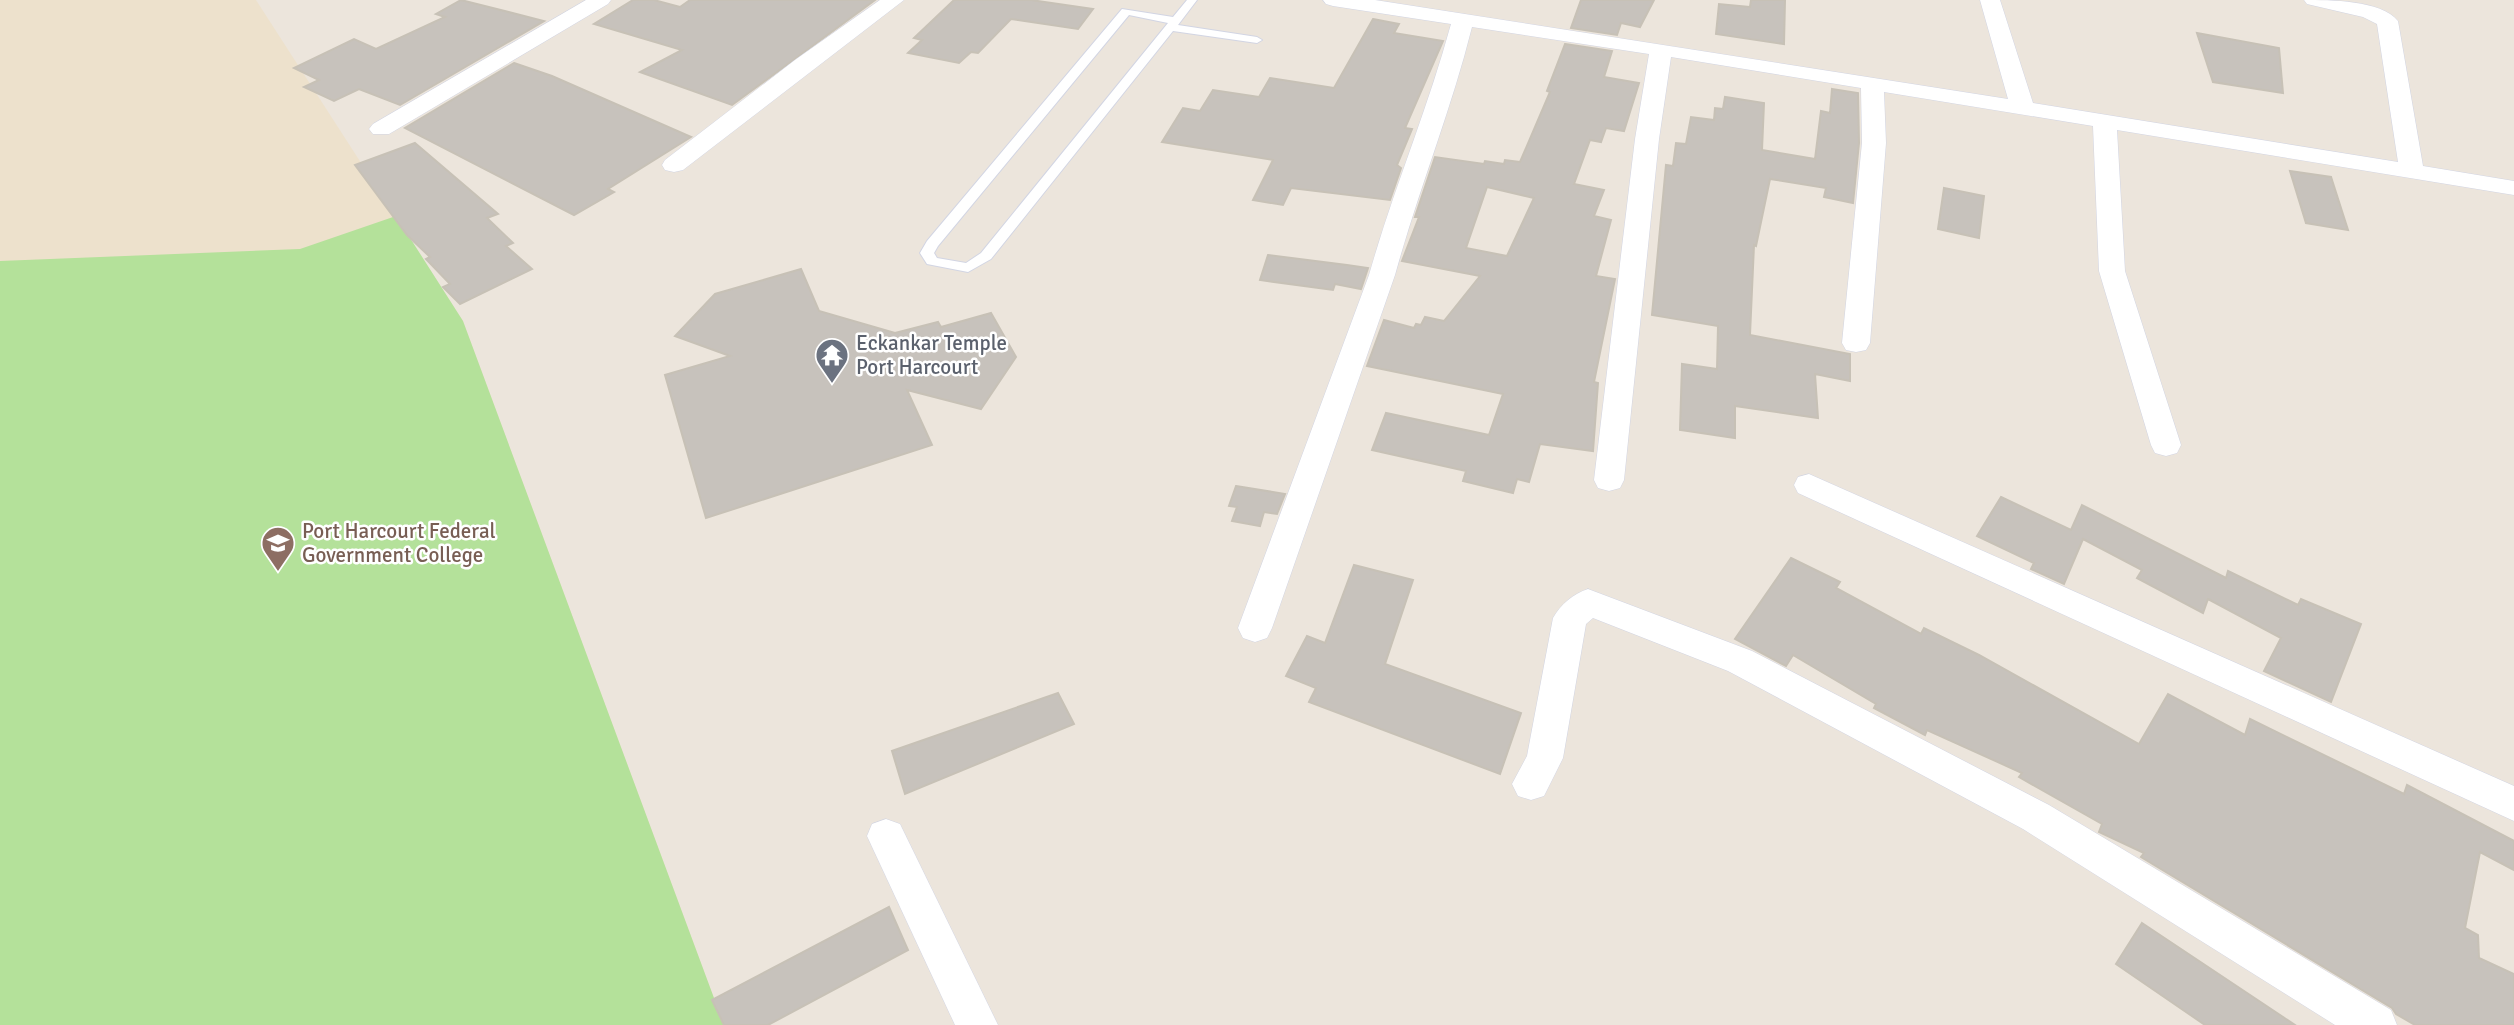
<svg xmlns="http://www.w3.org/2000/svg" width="2514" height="1025" font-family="Signika,sans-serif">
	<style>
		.education { fill: #ede1cc }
		.green { fill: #b4e19a }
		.building { fill: #c7c2bc; stroke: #c7c1b6; stroke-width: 2; fill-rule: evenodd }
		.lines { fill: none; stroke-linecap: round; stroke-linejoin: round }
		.service-casing { stroke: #d2d5e3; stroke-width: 2 }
		.minor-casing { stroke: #d2d5e3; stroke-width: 1 }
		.service { fill: #fff; fill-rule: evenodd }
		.minor { fill: #fff; fill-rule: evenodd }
		.labels { text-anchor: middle; stroke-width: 5; stroke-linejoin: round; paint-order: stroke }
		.worship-label { font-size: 21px; fill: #5b616d; stroke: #fff; text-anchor: start }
		.education-label { font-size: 21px; fill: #785e54; stroke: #fff; text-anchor: start }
	</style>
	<rect width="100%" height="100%" fill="#ece5dc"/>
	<polygon class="education" points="0,0 256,0 463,321 724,1025 0,1025"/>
	<polygon class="green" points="396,216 463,321 724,1025 0,1025 0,261 300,249"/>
	<g class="building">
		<polygon points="461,0 544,21 400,105 359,89 334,101 304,87 319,80 294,68 354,39 376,49 445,17 436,14"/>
		<polygon points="633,0 654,0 680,7 690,0 875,0 732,105 640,72 682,50 594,24"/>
		<polygon points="954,0 1031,0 1093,9 1078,29 1011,19 978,53 971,52 959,63 908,53 922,40 914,38"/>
		<polygon points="1581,0 1654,0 1640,27 1621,23 1617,35 1571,28"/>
		<polygon points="1751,0 1785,0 1784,44 1716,34 1719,4 1750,7"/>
		<polygon points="1373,19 1399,24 1394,33 1443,41 1405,128 1412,129 1397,165 1401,168 1390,200 1291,188 1283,205 1253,200 1273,160 1162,142 1183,108 1200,111 1213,90 1259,97 1270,78 1334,88"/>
		<polygon points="2197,33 2279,48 2283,93 2213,82"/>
		<path d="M1565 44 1612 51 1604 77 1639 83 1624 131 1606 128 1601 142 1590 140 1574 184 1604 190 1594 216 1611 220 1596 276 1615 279 1594 382 1598 383 1593 451 1540 444 1529 482 1517 479 1513 493 1463 481 1466 471 1372 450 1386 413 1489 435 1503 394 1367 366 1384 320 1414 328 1416 324 1421 325 1425 317 1444 321 1480 276 1402 261 1419 217H1415L1435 157 1484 164 1485 161 1504 164 1505 160 1520 162 1550 92 1547 91ZM1487 187 1534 198 1507 256 1466 248Z"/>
		<polygon points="514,63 552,76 691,137 608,189 614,192 574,215 405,128"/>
		<polygon points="1832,89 1858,93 1859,143 1853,203 1824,197 1826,188 1770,179 1756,246 1754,245 1750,335 1850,354 1850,381 1815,374 1818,418 1735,406 1735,438 1680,430 1682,364 1717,369 1718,326 1652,315 1666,165 1673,166 1676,143 1686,144 1691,117 1714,120 1715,108 1723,109 1725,97 1764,103 1762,150 1815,159 1821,111 1830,113"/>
		<polygon points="415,143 498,214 487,218 513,243 506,246 532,269 460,304 443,287 450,284 426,259 430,257 407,235 355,165"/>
		<polygon points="2290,171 2331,177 2348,230 2306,223"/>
		<polygon points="1944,188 1984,196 1979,238 1938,229"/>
		<polygon points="1268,255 1347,265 1368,268 1361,289 1335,284 1333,290 1260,280"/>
		<polygon points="801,269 819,311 895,333 938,322 941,327 991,313 1016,357 981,409 907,390 932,445 706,518 665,375 730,356 675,336 715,294"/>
		<polygon points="1236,486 1285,494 1277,514 1264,512 1260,526 1232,521 1237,507 1229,506"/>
		<polygon points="2001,497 2071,530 2082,505 2226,578 2228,571 2298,605 2301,599 2361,624 2331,702 2264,671 2281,638 2208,599 2203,613 2137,578 2142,570 2083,539 2064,584 2031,569 2034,563 1977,536"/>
		<polygon points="1791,558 1840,582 1836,588 1921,634 1924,628 1979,655 2139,744 2168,694 2245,735 2250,719 2404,794 2407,785 2514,841 2514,870 2480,852 2465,928 2478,935 2479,958 2514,974 2514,1025 2415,1025 2396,1014 2392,1008 2141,857 2144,853 2099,832 2102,824 2019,777 2022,773 1927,730 1925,735 1874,708 1876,704 1793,655 1786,666 1735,639"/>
		<polygon points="1354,565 1413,580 1385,664 1521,713 1500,774 1309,702 1316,688 1286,676 1307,636 1325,643"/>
		<polygon points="1058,693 1074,724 905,794 892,751"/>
		<polygon points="889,907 908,950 768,1025 724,1025 712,1000"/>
		<polygon points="2142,923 2295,1025 2205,1025 2116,964"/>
	</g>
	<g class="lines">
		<defs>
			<path id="service" d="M1187 0H1197L1178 25 1257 37 1262 40 1257 43 1173 31 991 259 968 272 927 264 920 253 927 241 1122 9 1173 17ZM1129 15 1168 23 981 253 966 263 937 258 934 253 938 246Z"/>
			<g id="minor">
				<polygon points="586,0 611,0 608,4 389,134 373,134 369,129 373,124"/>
				<polygon points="880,0 904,0 683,170 674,172 665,170 662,165 665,160 795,60"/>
				<path d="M1323 0H1375L2008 99 1980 0H2000L2033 103 2398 162 2377 24 2363 17 2307 4 2304 0C2330 0 2381 0 2398 21L2423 166 2514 181V195L2117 130 2125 271 2181 445 2177 453 2166 456 2155 453 2151 445 2099 271 2093 126 1884 92 1886 143 1870 343 1866 350 1856 352 1846 350 1842 343 1862 143 1861 88 1671 57 1659 139 1624 480 1620 488 1609 491 1598 488 1594 480 1635 139 1649 54 1472 27C1451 111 1418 191 1395 275L1272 628 1267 638 1255 642 1243 638 1238 628 1369 275C1393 190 1428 109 1451 24L1333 6 1326 4Z"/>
				<polygon points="1809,474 2514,786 2514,821 1798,493 1794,485 1798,477"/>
				<path d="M1588 589 1752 651 2049 805 2391 1010 2397 1025H2335L2023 829 1728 671 1593 618 1586 624 1563 758 1544 796 1531 800 1518 796 1512 784 1527 756 1553 618C1561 604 1573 594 1588 589Z"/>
				<polygon points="886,819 900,824 998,1025 955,1025 867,836 872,824"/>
			</g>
		</defs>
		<use href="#service" class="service-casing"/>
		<use href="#minor" class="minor-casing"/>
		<use href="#service" class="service"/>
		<use href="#minor" class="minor"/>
	</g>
	<defs>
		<symbol id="temple-pin" viewBox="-11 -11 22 30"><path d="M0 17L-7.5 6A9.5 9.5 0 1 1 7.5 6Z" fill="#6b7280" stroke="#fff"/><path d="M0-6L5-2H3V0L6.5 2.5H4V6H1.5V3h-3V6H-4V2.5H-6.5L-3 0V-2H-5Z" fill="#fff"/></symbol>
		<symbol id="university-pin" viewBox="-11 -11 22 30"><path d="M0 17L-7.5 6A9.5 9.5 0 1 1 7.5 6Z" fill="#8d6e63" stroke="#fff"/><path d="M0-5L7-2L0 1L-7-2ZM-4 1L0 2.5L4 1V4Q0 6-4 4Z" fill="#fff"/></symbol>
	</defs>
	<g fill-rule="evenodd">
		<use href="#temple-pin" x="813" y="336" width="38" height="52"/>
		<use href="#university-pin" x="259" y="524" width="38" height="52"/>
	</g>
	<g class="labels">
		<g class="worship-label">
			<text x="856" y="350">Eckankar Temple<tspan x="856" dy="24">Port Harcourt</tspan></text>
		</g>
		<g class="education-label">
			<text x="302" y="538">Port Harcourt Federal<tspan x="302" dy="24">Government College</tspan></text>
		</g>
	</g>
</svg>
